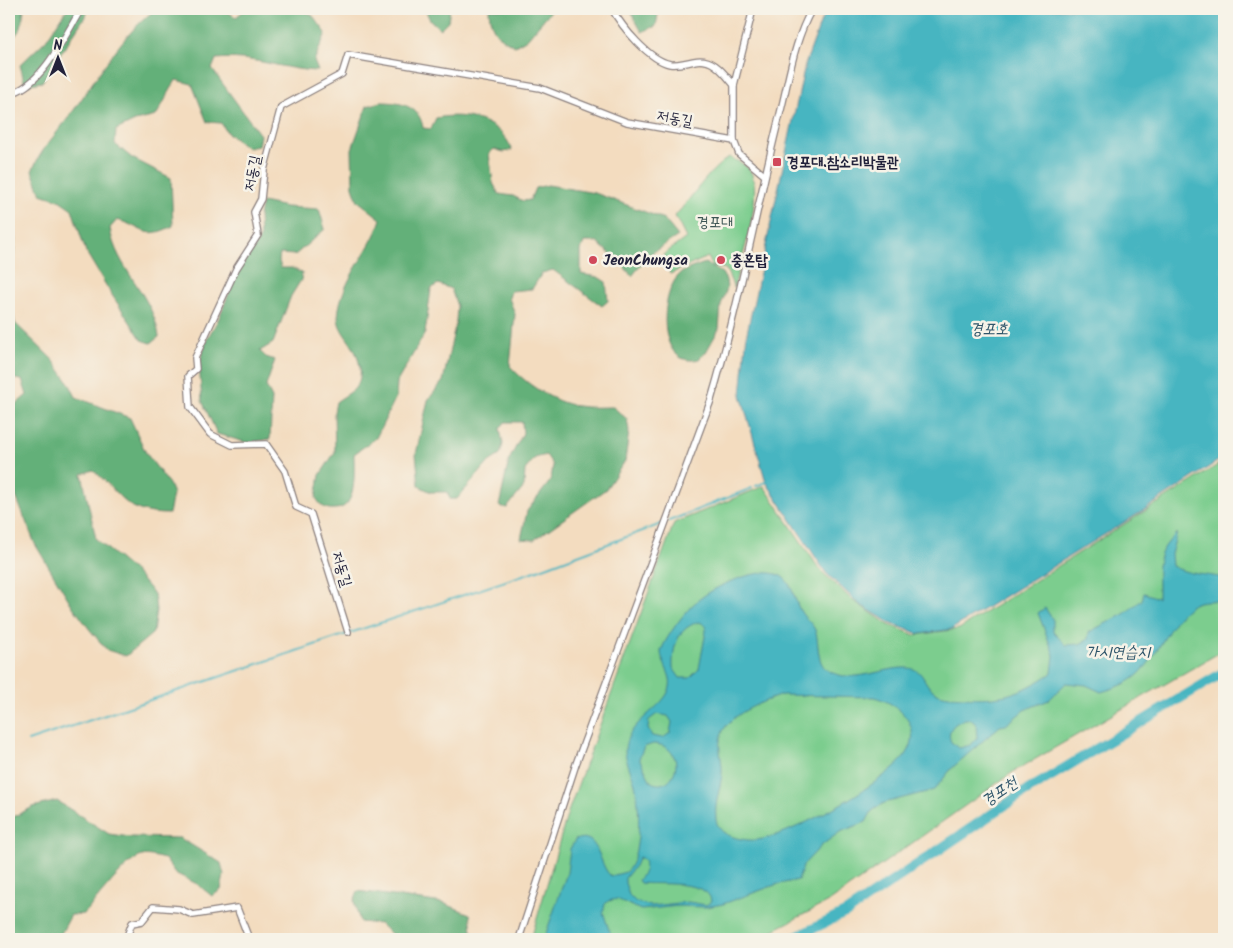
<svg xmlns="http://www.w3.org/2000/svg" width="1233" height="948" font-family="Kalam,'Poor Story',sans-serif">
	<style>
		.green { fill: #7bcd8e; stroke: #4e7864 }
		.forest { fill: #64b079; stroke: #43695a }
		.water { fill: #46b5c1; stroke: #346c7e; fill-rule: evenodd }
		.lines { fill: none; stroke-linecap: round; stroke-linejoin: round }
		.stream { stroke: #46b5c1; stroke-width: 2 }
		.river { stroke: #46b5c1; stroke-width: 10 }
		.minor-casing { stroke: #8a7f7d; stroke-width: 8 }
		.minor { stroke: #fff; stroke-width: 5.5 }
		.poi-dot { fill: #d1495b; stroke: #f7f3e8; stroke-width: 2 }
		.labels { text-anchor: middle; stroke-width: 5; stroke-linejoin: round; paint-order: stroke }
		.street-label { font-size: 15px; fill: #22223b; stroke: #f7f3e8 }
		.poi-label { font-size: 15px; font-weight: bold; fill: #22223b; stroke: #f7f3e8; text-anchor: start }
		.park-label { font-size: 15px; fill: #3d5554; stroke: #f7f3e8 }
		.water-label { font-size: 16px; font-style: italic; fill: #2f556a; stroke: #f7f3e8 }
	</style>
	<rect width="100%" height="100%" fill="#f7f3e8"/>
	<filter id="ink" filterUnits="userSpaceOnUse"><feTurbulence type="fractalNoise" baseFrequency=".02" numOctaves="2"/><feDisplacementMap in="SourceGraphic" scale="10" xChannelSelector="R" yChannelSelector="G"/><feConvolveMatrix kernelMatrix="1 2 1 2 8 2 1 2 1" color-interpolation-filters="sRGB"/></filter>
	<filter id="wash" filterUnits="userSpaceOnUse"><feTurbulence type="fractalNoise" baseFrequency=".0096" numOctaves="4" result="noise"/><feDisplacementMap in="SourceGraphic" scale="20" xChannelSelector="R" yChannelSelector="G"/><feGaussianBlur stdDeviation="1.12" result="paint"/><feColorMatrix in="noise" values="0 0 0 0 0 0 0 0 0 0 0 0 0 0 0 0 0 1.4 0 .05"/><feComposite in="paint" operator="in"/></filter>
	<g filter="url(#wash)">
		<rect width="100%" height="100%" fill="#f3dcbf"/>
		<g class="green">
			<path d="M729 157C735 160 745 164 749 169 766 192 740 261 734 288L726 269 713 267 708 257 670 274 663 255 686 238 675 216C693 196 707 172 729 157Z"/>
			<polygon points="1224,461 1224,650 1013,772 830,901 756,939 531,939 568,812 674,523 764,486 820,570 851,599 889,625 915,635 959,629"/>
		</g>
		<g class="forest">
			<polygon points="9,9 24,9 21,28 9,44"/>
			<polygon points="67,9 90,9 42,82 25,85 20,65 46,40"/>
			<path d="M156 9H222L236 17 246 9H302L313 16 326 33 314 61 318 71C283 70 252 55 216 59L212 69 260 135 258 146 248 148 228 134 221 123 207 122 192 84 176 80 156 116 135 121 116 130 115 144 132 158 171 178 173 226C143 241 144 227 117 220L110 228C115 268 154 295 159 337L151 343 142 340 110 292 86 252 72 209 59 200 41 194 32 171C42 148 53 138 68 118 97 79 117 39 156 9Z"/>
			<polygon points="425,9 450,9 448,21 440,29 430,20"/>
			<path d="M489 9H550V12L527 39 515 46C497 37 490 29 489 9Z"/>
			<polygon points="629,9 659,9 656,26 642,32"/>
			<path d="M381 102C401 102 420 106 423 128L431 129 436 118C465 112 501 120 512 150L504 152 494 149 489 154 493 183 499 194 513 196 523 201 530 200 535 188 548 185 595 193 664 219 678 236 649 255 632 276 617 259 596 242H584L581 250V274L598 277 606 282 608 301 602 306 553 270 542 273 532 289 511 291 509 298 515 314 510 366C526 384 553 402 577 406 589 408 602 407 613 407L627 419 629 431 625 461 606 489 534 540 521 539 527 511 551 480 553 465 546 455 535 458 525 470 524 487 507 508 499 506 509 460 523 433 522 422H505L500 429 503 444 500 455 489 462 457 499H450L447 492H431L419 486 416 454 428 400 443 381 456 322 457 306 451 289 438 284 431 289 425 333 397 382 396 397 376 438 354 454C354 470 358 509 335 509 325 510 321 506 316 498L320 475 335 452 334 412 336 402C342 397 351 393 355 388 366 376 358 353 349 341 344 334 338 326 338 317 340 280 371 252 381 219L358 201 353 187 352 149 367 106Z"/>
			<path d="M9 196 15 240 10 299 15 323 53 360 69 383 76 397 130 418 146 453 169 484 173 494 169 514C123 514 124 496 93 470L82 474 96 539 136 573 154 594 156 610 153 633 126 656 107 650 90 630 73 607 35 544 13 489 9 455V410L27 395 22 380 9 378Z"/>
			<polygon points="262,202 286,207 319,209 325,229 295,255 280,254 279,261 281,268 292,268 302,273 301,280 291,296 273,343 260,351 266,357 275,360 266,386 272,398 270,439 248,443 217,434 202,401 199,364 207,339 219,318 237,273 260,238 259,215"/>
			<path d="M705 263 722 273 726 280 727 288 721 305 719 329 706 352 699 359C656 370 659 292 680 274 686 269 697 266 705 263Z"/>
			<path d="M57 801 109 834 130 837 180 838 221 863 224 875 221 890 212 896 197 884 175 873 165 859C159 858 148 854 142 856 125 861 97 900 84 914L71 915 58 939H9V819L33 807Z"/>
			<polygon points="358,891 443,903 470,914 473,939 397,939 380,924 360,922 354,901"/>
		</g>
		<g class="water">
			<polygon points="830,9 1224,9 1224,457 1141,512 952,629 920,634 892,624 859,604 826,573 766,482 741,395 747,333 805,65 821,21"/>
			<path d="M1177 533 1171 554 1172 566C1191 576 1203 573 1223 578L1224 601C1213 601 1200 599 1190 606 1169 621 1159 655 1139 674 1128 684 1115 688 1101 692L1086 685 1066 683 1049 700 1024 710 1006 725 1000 726 952 768 934 790 884 803 872 811 866 822 840 832 822 845 804 864 798 880 775 885 723 904 706 907 678 906 641 910 617 899 608 901 605 904 603 912 612 939H544L567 873 570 849 575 840C600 830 598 866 611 876L626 872C642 857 640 805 635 784 632 773 626 763 625 751 625 722 665 709 670 687 673 675 661 663 661 651 666 637 685 611 696 602 712 587 765 562 784 578 795 588 794 603 803 615 807 620 812 623 815 630 820 642 815 664 829 671 852 685 883 667 907 668 925 669 922 683 934 691 942 697 954 696 963 697 1001 700 1020 694 1052 673L1054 655 1038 613 1045 608 1053 620V632L1066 645 1080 644 1088 639 1089 632 1124 614 1142 600 1144 593 1158 598C1159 566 1152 557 1177 533ZM700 622 706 626V631L699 669 690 678H680L673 668C672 648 678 626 700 622ZM782 695 874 697C899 703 925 728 906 755 886 782 795 833 763 839 750 842 733 839 723 832 719 828 716 823 716 819 714 803 721 788 722 773 723 758 715 744 724 729 735 712 764 701 782 695ZM657 714 668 716 672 722 670 733 663 738 652 736 648 729 649 720ZM965 719H970L976 724 977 738 971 745 959 748 951 742C946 730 954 723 965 719ZM653 744C665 744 674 751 676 763 676 777 665 789 651 782L639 758 644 747ZM639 857 644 860C646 870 644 873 638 880L640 883C653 885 711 879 711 902L706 905 688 902 651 906 636 902 629 895 625 883V878L635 866Z"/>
		</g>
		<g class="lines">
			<g class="stream">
				<polyline points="756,486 766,482"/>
				<polyline points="669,521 752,488"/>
				<polyline points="28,741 535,571 664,523"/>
			</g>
			<polyline class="river" points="792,939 847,912 1023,793 1224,672"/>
		</g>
	</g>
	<g filter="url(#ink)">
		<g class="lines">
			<defs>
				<g id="minor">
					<path d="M612 9C622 27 649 60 670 64 678 65 686 63 694 61 713 57 723 72 734 85"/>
					<polyline points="753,9 734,85 734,141 739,154 764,175"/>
					<path d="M9 93C39 90 67 33 81 9"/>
					<polyline points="348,632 311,514 296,507 285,471 266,444 232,445 210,434 190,407 188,376 196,369 195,358 236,269 258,235 254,212 261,199 264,170 281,107 342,74 348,55 540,88 627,122 734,141"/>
					<polyline points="126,939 132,923 142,921 153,907 179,909 193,915 237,908 249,939"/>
					<path d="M519 939 576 764 711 400C739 306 756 209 780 114 789 79 794 40 812 9"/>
				</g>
			</defs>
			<use href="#minor" class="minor-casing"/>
			<use href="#minor" class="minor"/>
		</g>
	</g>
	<g class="poi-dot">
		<rect x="772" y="157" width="10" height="10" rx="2.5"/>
		<circle cx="593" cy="260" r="5"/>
		<circle cx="721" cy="260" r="5"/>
	</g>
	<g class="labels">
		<g class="street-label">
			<text transform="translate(675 118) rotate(10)" y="5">저동길</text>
			<text transform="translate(252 173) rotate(-79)" y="5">저동길</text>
			<text transform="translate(342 569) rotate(73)" y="5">저동길</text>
		</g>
		<g class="poi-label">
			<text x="787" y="167">경포대.참소리박물관</text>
			<text x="603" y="265">JeonChungsa</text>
			<text x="731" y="265">충혼탑</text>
		</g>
		<g class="park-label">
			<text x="715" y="227">경포대</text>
		</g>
		<g class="water-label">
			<text x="989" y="334">경포호</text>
			<text x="1118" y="657">가시연습지</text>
			<text transform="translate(999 791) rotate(-34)" y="6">경포천</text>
		</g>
	</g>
	<rect width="1233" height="948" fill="none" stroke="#f7f3e8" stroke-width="30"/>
	<g transform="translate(58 58)" stroke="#f7f3e8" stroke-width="4" paint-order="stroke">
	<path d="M0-4L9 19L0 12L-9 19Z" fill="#22223b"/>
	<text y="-8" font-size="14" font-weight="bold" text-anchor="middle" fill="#22223b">N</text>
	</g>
</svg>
